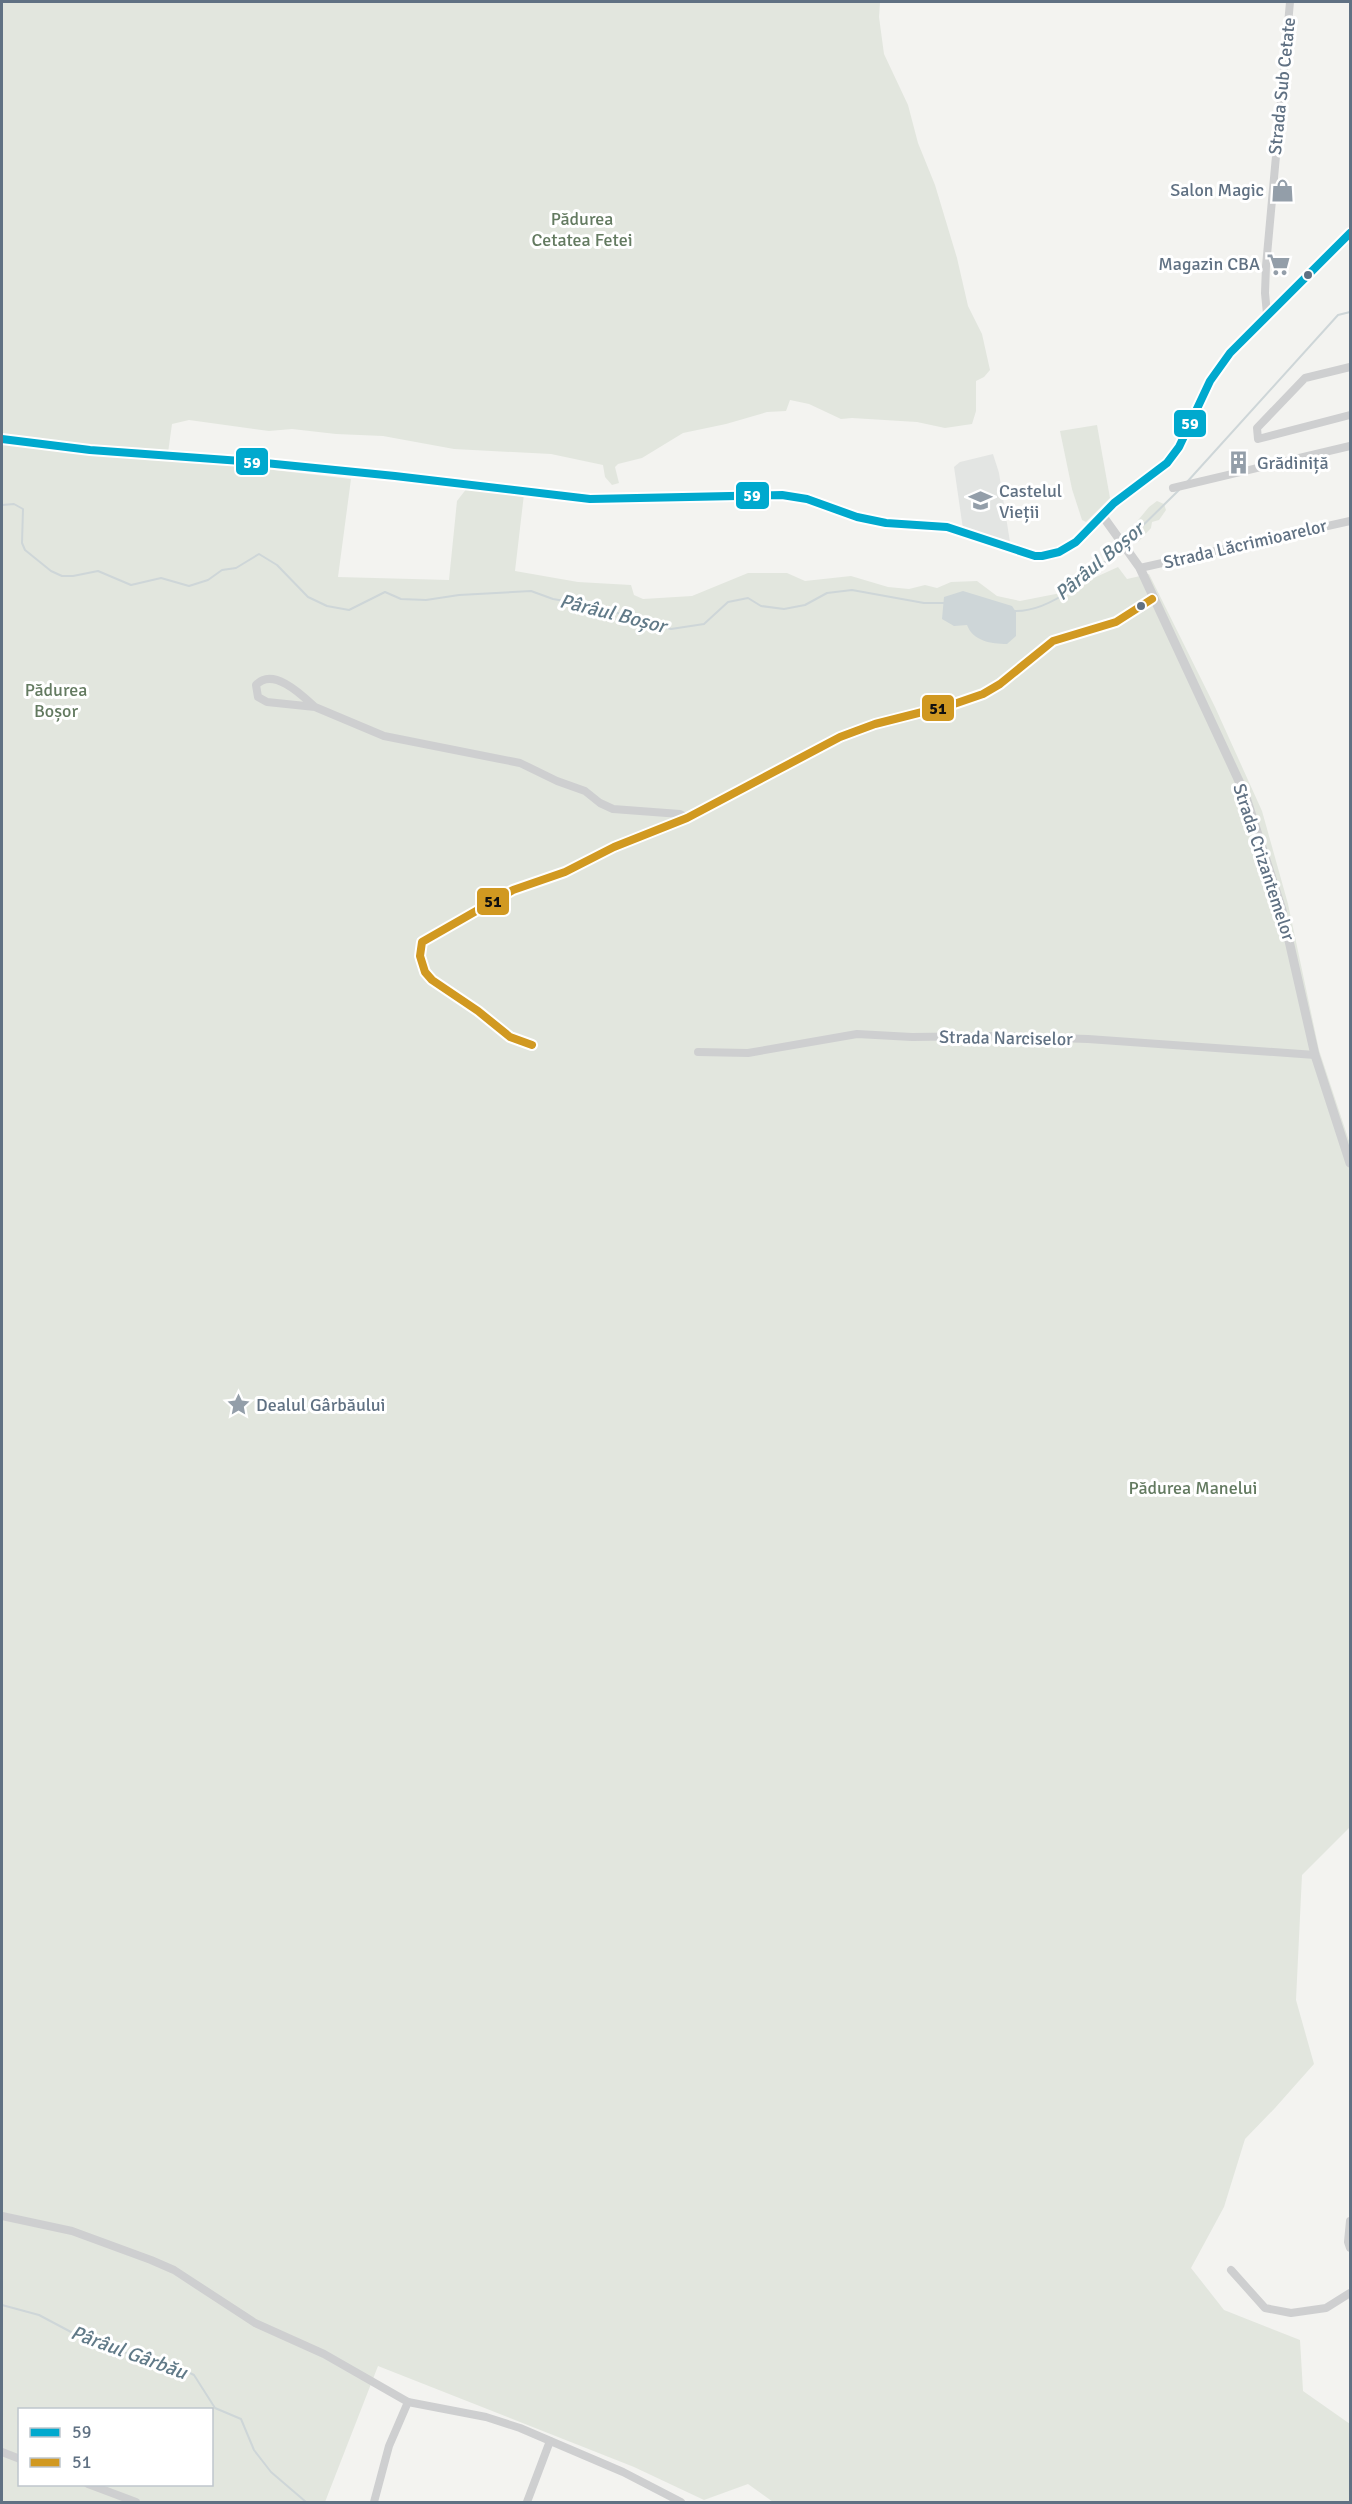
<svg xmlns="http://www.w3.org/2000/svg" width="1352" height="2504" font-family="Signika,sans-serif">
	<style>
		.built { fill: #e3e5e3 }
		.green { fill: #e2e6de; fill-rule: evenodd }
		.water { fill: #ced6d8 }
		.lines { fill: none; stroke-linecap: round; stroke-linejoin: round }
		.stream { stroke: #ced6d8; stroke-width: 2 }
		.minor { stroke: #cecfd0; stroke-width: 8 }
		.tertiary { stroke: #cecfd0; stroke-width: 9 }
		.secondary { stroke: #d2d4d7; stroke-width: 10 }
		.bus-1-casing { stroke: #fff; stroke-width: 12 }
		.bus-2-casing { stroke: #fff; stroke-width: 12 }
		.bus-1 { stroke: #00a9ce; stroke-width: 8 }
		.bus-2 { stroke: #d19921; stroke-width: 8 }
		.bus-dot { fill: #607183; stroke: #fff; stroke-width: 2 }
		.labels { text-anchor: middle; stroke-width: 6; stroke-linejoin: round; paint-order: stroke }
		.street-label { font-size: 18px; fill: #607183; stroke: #fff }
		.poi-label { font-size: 18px; fill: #607183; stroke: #fff; text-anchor: start }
		.park-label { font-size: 18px; fill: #637a60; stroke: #fff }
		.water-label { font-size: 20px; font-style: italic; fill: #617a88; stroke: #fff }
		.line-badge { stroke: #fff; stroke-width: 2 }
		.badge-label { font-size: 16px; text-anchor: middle; font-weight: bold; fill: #fff }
		.pale-badge-label { font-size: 16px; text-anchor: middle; font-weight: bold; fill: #111 }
	</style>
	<rect width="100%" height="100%" fill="#f3f3f0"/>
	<polygon class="built" points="993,454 999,473 1010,542 963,529 954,467 960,462"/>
	<g class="green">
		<path d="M2 2H880L879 17 884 54 908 105 918 143 935 185 957 258 968 306 982 334 990 370 984 377 976 381V411L972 424 945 428 917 422 852 418 841 419 809 404 790 400 786 411 767 412 726 424 683 433 642 458 618 464 615 467 619 483 612 485 605 477 603 465 551 454 454 449 383 436 336 434 292 429 269 431 189 420 172 424 167 460 247 467 351 479 338 577 449 580 457 501 467 488 524 494 515 571 578 582 631 585 634 595 643 599 692 596 748 573H787L805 581 851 576 888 587 909 589 925 585 937 588 951 582 977 581 997 596 1020 601 1076 590 1096 577 1118 567 1127 579 1149 574 1215 707 1262 811 1288 904 1319 1050 1350 1144V1827L1302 1875 1296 2000 1314 2064 1275 2108 1245 2139 1224 2207 1191 2268 1224 2310 1300 2340 1303 2391 1350 2424V2502H773L748 2484 704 2500 634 2467 378 2366 325 2502H2ZM20 2410H212V2484H20Z"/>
		<polygon points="1097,425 1110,498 1086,522 1082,520 1072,489 1060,431"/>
		<polygon points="1157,501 1164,504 1166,510 1159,520 1152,522 1151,528 1138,542 1130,541 1125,536 1149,507"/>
	</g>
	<path class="water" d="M963 591 1012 606 1016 612V636L1007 644C991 644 973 641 967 625L954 626 942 619 944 597Z"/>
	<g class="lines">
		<g class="stream">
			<polyline points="1187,482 1338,315 1350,312"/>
			<polyline points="2,505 14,504 23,509 22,543 25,550 51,571 62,576 73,576 98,571 131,585 161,578 189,586 208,580 222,570 236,568 259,554 277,565 308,597 327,606 349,610 385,592 401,599 426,600 459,595 531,591 553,599 594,606 671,629 704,624 728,602 748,598 761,606 784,609 805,605 827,593 852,590 924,603 945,603"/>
			<polyline points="1125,543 1179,490"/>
			<path d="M1013 611C1052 613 1094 573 1121 547"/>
			<polyline points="2,2305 39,2315 71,2332 92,2334 126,2353 159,2358 194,2375 215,2408 241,2419 254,2450 271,2472 306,2502"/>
		</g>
		<g class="minor">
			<polyline points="1267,314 1265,293 1266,266 1290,2"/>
			<polyline points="1350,367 1305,378 1257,428 1258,439 1350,415"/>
			<polyline points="1173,488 1350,446"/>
			<polyline points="1140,568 1350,521"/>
			<path d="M315 707C303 696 273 666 256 685L258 697 267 702 315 707 384 736 520 763 557 781 585 791 600 803 613 809 680 814 687 818"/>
			<polyline points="532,1045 510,1037 478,1011 432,980 425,972 420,956 422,942 513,890 565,872 614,847 687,818 840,737 875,724 954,704 983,694 1000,684 1053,641 1116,622 1152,599"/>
			<polyline points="698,1052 748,1053 857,1034 912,1037 991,1036 1088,1039 1315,1055"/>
			<polyline points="2,2216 72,2231 151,2260 174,2270 255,2323 324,2354 408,2402 486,2417 520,2428 623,2472 681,2502"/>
			<polyline points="1350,2221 1348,2242 1350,2248"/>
			<polyline points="1231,2270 1265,2308 1291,2313 1326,2308 1350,2293"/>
			<polyline points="2,2452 20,2459"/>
			<polyline points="88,2484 136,2502"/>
			<polyline points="374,2502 389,2446 408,2402"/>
			<polyline points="527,2502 550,2441"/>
		</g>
		<polyline class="tertiary" points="1102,515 1140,568 1245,794 1282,910 1315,1055 1350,1163"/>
		<polyline class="secondary" points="2,439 90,450 255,462 395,476 590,499 782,495 807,499 857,517 886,523 947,527 1035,556 1042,556 1059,552 1076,542 1114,503 1167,463 1179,447 1210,381 1230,353 1350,233"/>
		<defs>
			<polyline id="bus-1" points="2,439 90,450 255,462 395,476 590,499 782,495 807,499 857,517 886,523 947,527 1035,556 1042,556 1059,552 1076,542 1114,503 1167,463 1179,447 1210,381 1230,353 1350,233"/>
			<polyline id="bus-2" points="532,1045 510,1037 478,1011 432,980 425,972 420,956 422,942 513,890 565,872 614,847 687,818 840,737 875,724 954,704 983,694 1000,684 1053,641 1116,622 1152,599"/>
		</defs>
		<use href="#bus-1" class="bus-1-casing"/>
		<use href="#bus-2" class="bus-2-casing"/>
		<use href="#bus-1" class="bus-1"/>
		<use href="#bus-2" class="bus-2"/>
	</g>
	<defs>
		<symbol id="shop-bare" viewBox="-9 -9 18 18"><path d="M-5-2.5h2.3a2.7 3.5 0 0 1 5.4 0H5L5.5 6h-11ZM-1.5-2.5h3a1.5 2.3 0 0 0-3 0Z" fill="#939ea9" stroke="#fff" stroke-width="2.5" paint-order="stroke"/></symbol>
		<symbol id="supermarket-bare" viewBox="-9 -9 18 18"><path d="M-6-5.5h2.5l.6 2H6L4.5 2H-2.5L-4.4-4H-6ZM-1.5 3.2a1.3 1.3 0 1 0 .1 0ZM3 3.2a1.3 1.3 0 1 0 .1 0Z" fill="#939ea9" stroke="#fff" stroke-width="2.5" paint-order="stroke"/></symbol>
		<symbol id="building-bare" viewBox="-9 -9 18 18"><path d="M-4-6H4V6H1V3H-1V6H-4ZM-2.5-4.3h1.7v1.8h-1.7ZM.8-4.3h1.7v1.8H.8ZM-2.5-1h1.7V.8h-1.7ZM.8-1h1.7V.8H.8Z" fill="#939ea9" stroke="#fff" stroke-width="2.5" paint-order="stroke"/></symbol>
		<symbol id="school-bare" viewBox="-9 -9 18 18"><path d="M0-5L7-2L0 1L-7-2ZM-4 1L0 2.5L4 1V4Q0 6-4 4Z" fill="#939ea9" stroke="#fff" stroke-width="2.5" paint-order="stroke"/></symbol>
		<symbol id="sight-bare" viewBox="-9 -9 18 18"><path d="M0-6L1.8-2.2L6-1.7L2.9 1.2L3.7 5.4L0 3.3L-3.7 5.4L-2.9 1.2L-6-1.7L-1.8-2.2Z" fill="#939ea9" stroke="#fff" stroke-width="2.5" paint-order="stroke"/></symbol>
	</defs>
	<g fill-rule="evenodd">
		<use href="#shop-bare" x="1266" y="174" width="33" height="33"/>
		<use href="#supermarket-bare" x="1262" y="248" width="33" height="33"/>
		<use href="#building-bare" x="1222" y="446" width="33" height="33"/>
		<use href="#school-bare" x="964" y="484" width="33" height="33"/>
		<use href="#sight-bare" x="222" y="1388" width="33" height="33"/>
	</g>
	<g class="bus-dot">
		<circle cx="1308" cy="275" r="5"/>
		<circle cx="1141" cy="606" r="5"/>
	</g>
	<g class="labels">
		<g class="street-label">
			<text transform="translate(1282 86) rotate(-84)" y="6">Strada Sub Cetate</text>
			<text transform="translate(1245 544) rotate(-13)" y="6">Strada Lăcrimioarelor</text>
			<text transform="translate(1264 862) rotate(72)" y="6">Strada Crizantemelor</text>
			<text transform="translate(1006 1038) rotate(1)" y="6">Strada Narciselor</text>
		</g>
		<g class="poi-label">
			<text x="1264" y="196" text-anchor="end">Salon Magic</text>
			<text x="1260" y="270" text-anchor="end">Magazin CBA</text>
			<text x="1257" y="469">Grădiniță</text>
			<text x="999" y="497">Castelul<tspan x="999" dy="21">Vieții</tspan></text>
			<text x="256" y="1411">Dealul Gârbăului</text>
		</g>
		<g class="park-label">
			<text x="582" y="225">Pădurea<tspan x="582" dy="21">Cetatea Fetei</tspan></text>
			<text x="56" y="696">Pădurea<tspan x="56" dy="21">Boșor</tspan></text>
			<text x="1193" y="1494">Pădurea Manelui</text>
		</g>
		<g class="water-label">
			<text transform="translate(1099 561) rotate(-40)" y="7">Pârâul Boșor</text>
			<text transform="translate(613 613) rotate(14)" y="7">Pârâul Boșor</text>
			<text transform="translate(129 2352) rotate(20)" y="7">Pârâul Gârbău</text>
		</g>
	</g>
	<g class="line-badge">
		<rect x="1173" y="409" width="34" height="29" rx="6" fill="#00a9ce"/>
		<rect x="235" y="447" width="34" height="29" rx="6" fill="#00a9ce"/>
		<rect x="735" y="481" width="35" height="29" rx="6" fill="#00a9ce"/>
		<rect x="921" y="694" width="34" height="28" rx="6" fill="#d19921"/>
		<rect x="476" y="887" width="34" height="29" rx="6" fill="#d19921"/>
	</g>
	<g class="badge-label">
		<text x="1190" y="429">59</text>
		<text x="252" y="468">59</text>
		<text x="752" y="501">59</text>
	</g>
	<g class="pale-badge-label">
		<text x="938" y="714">51</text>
		<text x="493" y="907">51</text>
	</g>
	<rect width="1352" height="2504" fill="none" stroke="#607183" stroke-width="6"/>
	<rect x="18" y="2408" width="195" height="78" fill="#ffffff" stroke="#bfc6cd" stroke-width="1.5"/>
	<rect x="30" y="2428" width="30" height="9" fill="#00a9ce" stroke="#bfc6cd" stroke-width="1.5"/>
	<text x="72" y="2438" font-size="18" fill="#607183">59</text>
	<rect x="30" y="2458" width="30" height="9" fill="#d19921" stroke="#bfc6cd" stroke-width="1.5"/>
	<text x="72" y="2468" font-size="18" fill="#607183">51</text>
</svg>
